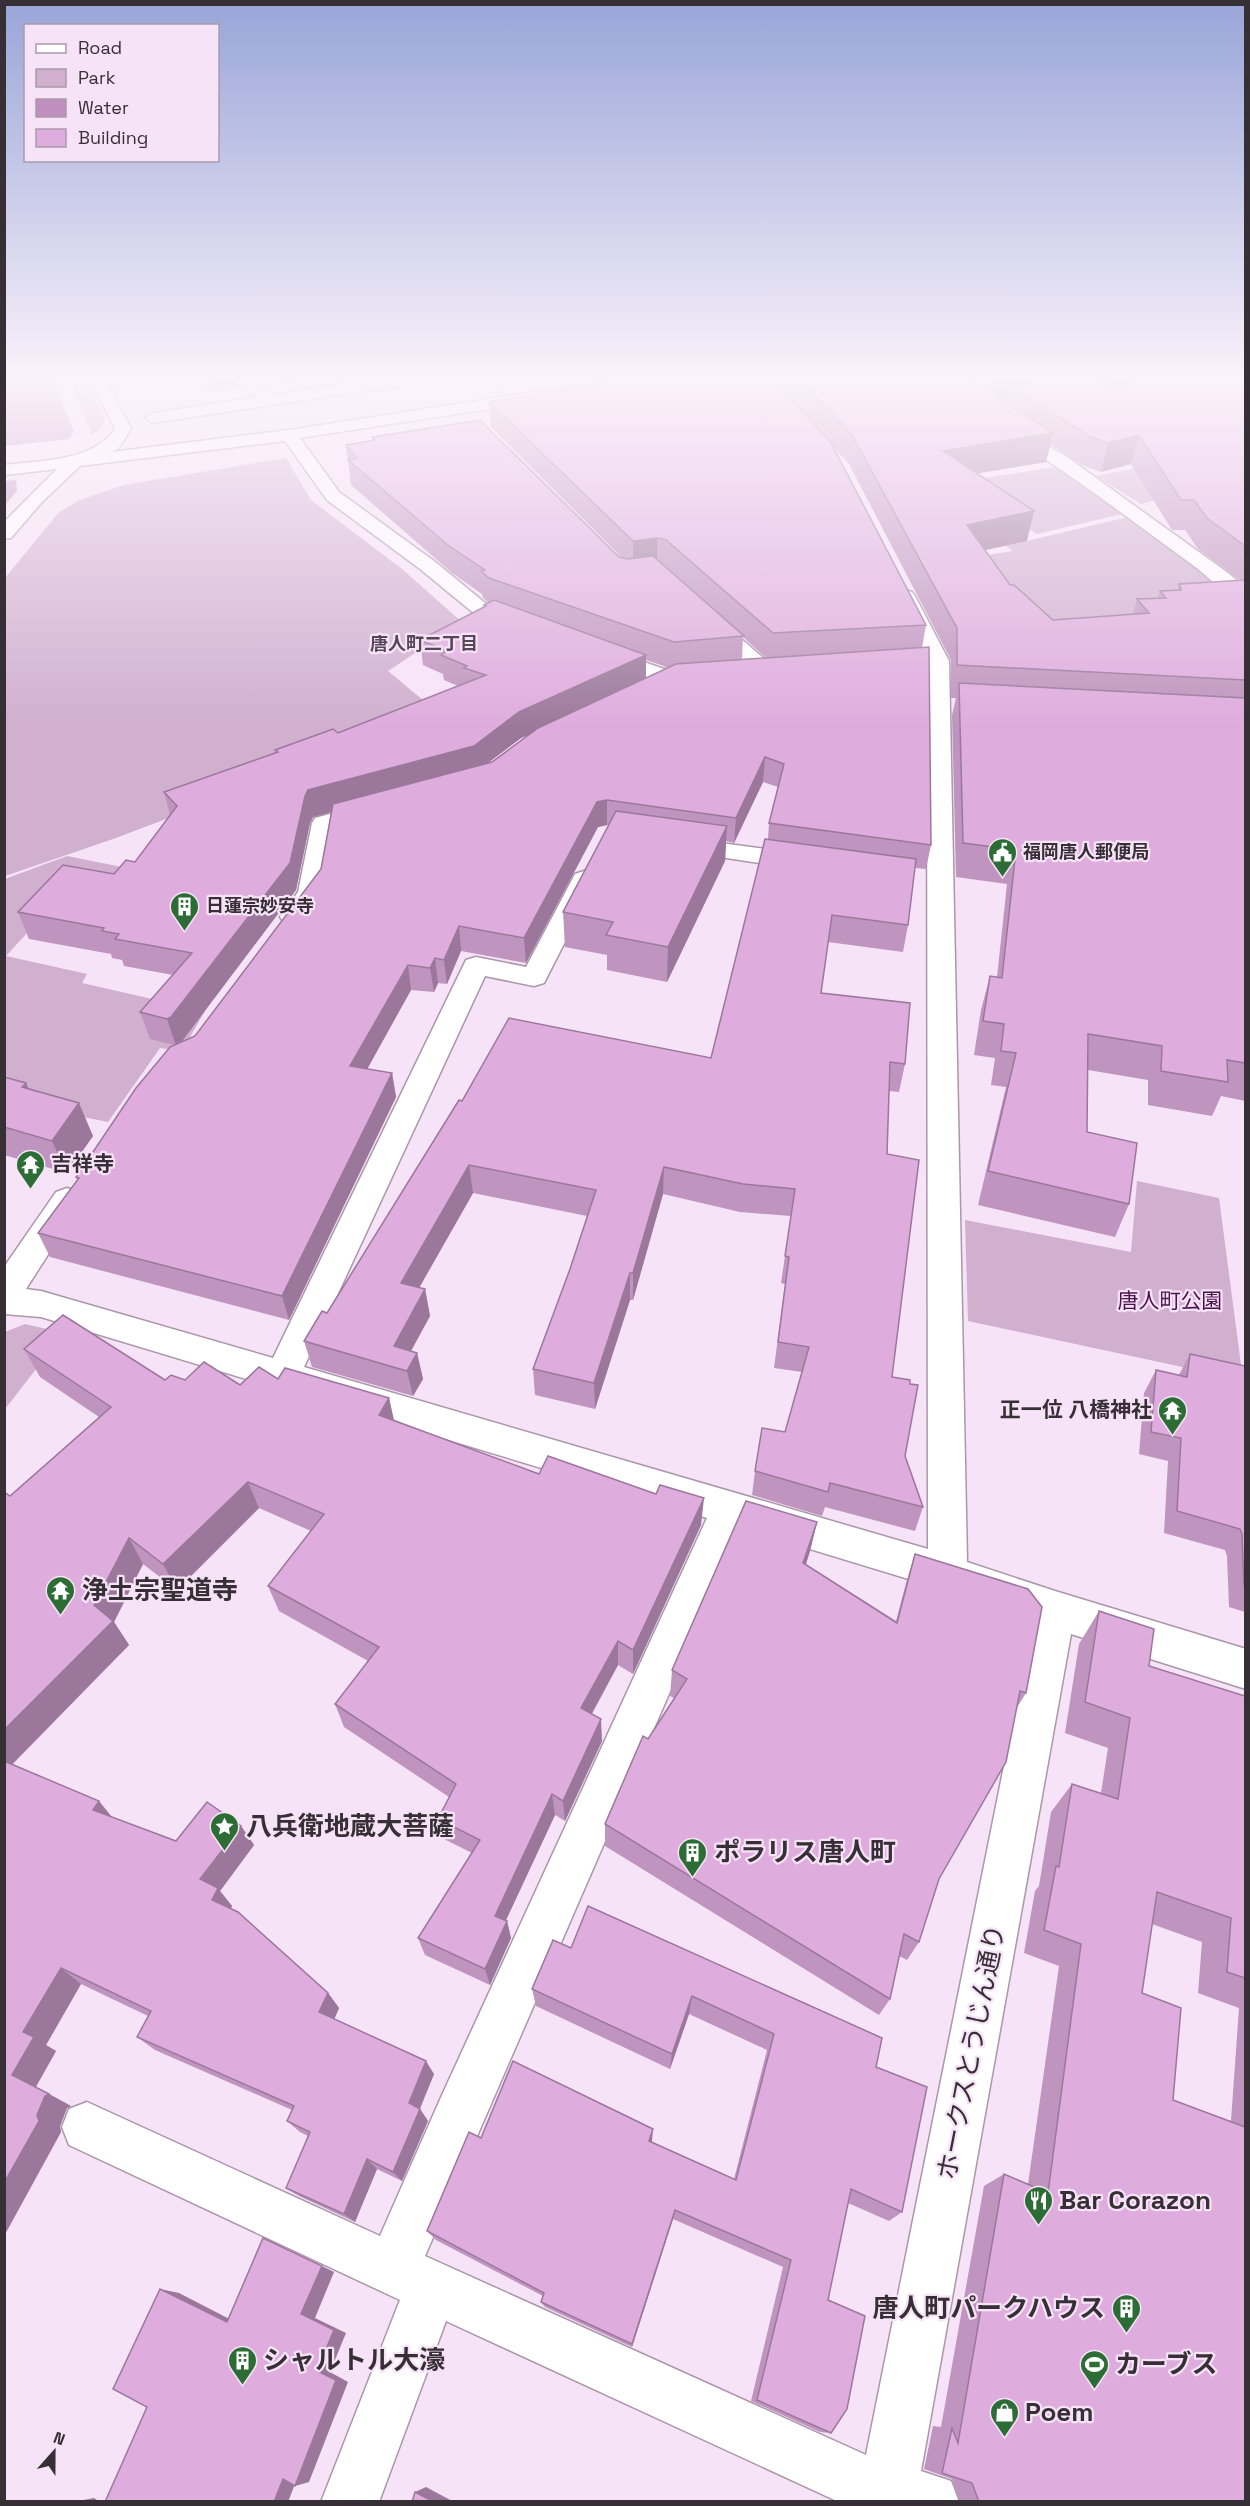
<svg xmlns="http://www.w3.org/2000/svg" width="1250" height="2506" font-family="'Space Grotesk','Noto Sans JP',sans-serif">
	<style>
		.green { fill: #d0afcf }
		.water { fill: #c08fbf }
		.pier { fill: #f7e3f7 }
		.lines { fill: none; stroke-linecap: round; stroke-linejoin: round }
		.minor-casing { stroke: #aa97a9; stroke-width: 3 }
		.minor { fill: #fff; fill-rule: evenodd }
		.wall { fill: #bf94be; fill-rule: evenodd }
		.shaded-wall { fill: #9b789b }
		.building { fill: #deacdd; stroke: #9b789b; stroke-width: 1.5 }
		.labels { text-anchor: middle; stroke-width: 4.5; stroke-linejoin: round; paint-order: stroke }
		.far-neighbourhood-label { font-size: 18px; font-weight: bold; fill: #574656; stroke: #f7e3f7 }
		.far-poi-label { font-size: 18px; font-weight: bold; fill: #372f36; stroke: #f7e3f7; text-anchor: start }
		.poi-label { font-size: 21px; font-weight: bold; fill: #372f36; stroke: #f7e3f7; text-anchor: start }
		.park-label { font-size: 21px; fill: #4d124e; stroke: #f7e3f7 }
		.near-poi-label { font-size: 26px; font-weight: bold; fill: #372f36; stroke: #f7e3f7; text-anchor: start }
		.near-street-label { font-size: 26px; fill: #372f36; stroke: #f7e3f7 }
	</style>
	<rect width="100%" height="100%" fill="#f7e3f7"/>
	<g class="green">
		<polygon points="70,378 86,378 105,418 102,428 92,435"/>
		<polygon points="286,458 311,500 402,569 462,622 388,671 441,715 113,839 5,876 5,578 59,512 80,500 124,485"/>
		<polygon points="1172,461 1158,499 1141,504 1096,476"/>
		<polygon points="1054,467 1122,514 1037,534 955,483"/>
		<polygon points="1128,517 1206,575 1227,596 1067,629 960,559 1013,551 1006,546"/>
		<polygon points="67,856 122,867 101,891 70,886 6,956 87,974 82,983 205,1011 182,1051 160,1048 108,1122 5,1101 5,879"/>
		<polygon points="1137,1181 1219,1198 1243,1380 968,1321 965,1220 1131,1252"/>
		<polygon points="25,1324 64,1333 5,1409 5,1332"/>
	</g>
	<polygon class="water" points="5,378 52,378 74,431 69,439 16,480 17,491 5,505"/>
	<polygon class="pier" points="69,439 16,480 4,481 5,446"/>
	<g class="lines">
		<defs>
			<g id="minor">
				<path d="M90 378H105L131 429 118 449 111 452 289 430 535 392 541 394 543 397 541 400 535 402 300 438 339 492 434 561 490 607 528 620 531 624 528 628 521 630 476 615 420 569 327 500 285 441 80 466 42 502 11 538 4 539V522L57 469 4 475V465C41 460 92 462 115 429Z"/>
				<polygon points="231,378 249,378 274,395 383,378 423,378 416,383 153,423 145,418 153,413 257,397"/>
				<polygon points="547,378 586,378 579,383 509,394 501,389 509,384"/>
				<path d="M1011 425 1067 457 1228 573 1246 588V605C1231 601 1208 576 1194 566 1132 521 1071 474 1005 433L1003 430Z"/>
				<path d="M905 590 912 592 915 596 949 661 967 1562 1055 1591 1246 1649V1689L1071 1634 921 2471 951 2481 959 2502H839L446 2321 379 2502H321L400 2300 69 2145 62 2127 69 2109 87 2102 380 2236 442 2095 707 1518 41 1317 4 1314V1267L56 1192 67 1188 78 1192 83 1200 26 1289 41 1291 273 1358 466 960 476 957 526 967 575 874 584 871 593 874 597 879 544 983 534 986 485 976 304 1367 928 1549 927 661 895 596 898 592ZM741 1528 948 1591 1033 1621 866 2455 425 2256Z"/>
				<path d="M710 616 717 618 770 664 793 663 801 664 804 669 801 674C787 677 771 679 757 676L703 626 700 622 703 618Z"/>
				<path d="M603 648 673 672 700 671 708 672 711 677 708 682C694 685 677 687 663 684L596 658 593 654 596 650Z"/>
				<polygon points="373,802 382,804 385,809 382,814 335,827 324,892 302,923 293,925 284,923 280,917 298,892 312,823 315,818"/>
				<polygon points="683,838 804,854 813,857 817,862 813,867 804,870 674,850 671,845 674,840"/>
			</g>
		</defs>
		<use href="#minor" class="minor-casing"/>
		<use href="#minor" class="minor"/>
	</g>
	<g class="wall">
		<polygon points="182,378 235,378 237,385 215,392"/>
		<polygon points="270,378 310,378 280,385"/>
		<path d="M773 378H1245V1101L1221 1096 1212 1116 1148 1105V1080L1088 1070 1087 1132 1129 1204 1115 1237 978 1205 1006 1087 991 1085 995 1058 974 1055 981 1010 990 976 997 977 1007 884 956 877 952 715 956 698H951V660L849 464 832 446 926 625 922 648 931 845 926 869 915 868 908 925 903 952 828 942 821 993 905 1064 899 1092 889 1091 887 1154 892 1377 905 1456 923 1507 915 1531 825 1507 822 1516 752 1495 755 1471 785 1432 802 1372 774 1368 785 1284 781 1283 791 1216 740 1212 663 1194 633 1300H630L595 1409 535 1395 533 1369 570 1269 587 1216 473 1193 419 1288 425 1289 430 1316 411 1351 417 1353 423 1379 413 1396 312 1367 304 1341 327 1313 462 1101 711 1058 768 839 769 823 778 787 763 782 734 843 726 841 725 861 667 982 607 970V955L565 947 563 912 609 825H607L598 827 526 963 461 951 447 984 438 983 434 992 411 990 367 1069 392 1073 396 1097 289 1320 50 1257 38 1233 77 1180 76 1177 174 1045 150 1039 140 1012 173 975 124 966 122 960 112 958 111 954 29 939 18 912 114 874 135 862 170 815 164 792 276 753 275 750 338 733 458 686 444 680 443 674 423 665 420 640 484 607V605L488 602 483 598 482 594 452 573 351 485 346 445 372 441V437L622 558 491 427 489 402ZM1050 444 1082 465 1101 472 1131 464 1172 530H1185L1198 549 1240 580 1179 584 1178 590 1160 591 1158 598 1137 599 1133 614 1053 620 1010 585 985 550 1027 541 977 473 1046 462ZM743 637 766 658 742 659ZM646 660 661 665 668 668 646 678ZM530 734 492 762 488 763 521 738ZM331 812 321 869 195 1036 181 1042 296 890 310 823 313 817Z"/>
		<polygon points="4,1077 29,1089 93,1136 67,1173 4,1155"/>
		<polygon points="24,1349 165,1380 185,1380 240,1385 278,1379 389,1398 394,1420 539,1474 701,1525 633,1674 618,1665 592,1714 602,1741 565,1821 555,1815 506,1920 507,1921 511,1938 490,1985 425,1955 418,1938 472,1853 444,1839 438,1819 449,1797 344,1727 335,1704 368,1661 279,1611 268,1586 311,1531 259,1508 177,1590 143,1564 114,1622 129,1645 13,1764 112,1817 176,1841 241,1826 254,1845 220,1891 232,1906 231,1909 328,1993 339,2008 334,2019 434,2074 420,2109 428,2121 402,2181 377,2169 355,2222 299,2196 286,2188 308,2136 300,2132 287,2121 292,2110 155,2050 137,2037 148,2016 81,1984 46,2045 56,2051 36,2087 71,2106 67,2108 60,2126 61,2132 4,2236 10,1496 99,1417 40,1377"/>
		<polygon points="1190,1354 1245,1366 1245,1612 1229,1607 1227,1556 1225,1550 1164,1533 1168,1461 1139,1454 1144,1393 1156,1370 1179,1375"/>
		<polygon points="817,1522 810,1551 806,1564 896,1621 906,1583 915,1554 1026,1693 1016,1709 939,1879 919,1942 907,1960 899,1956 890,1999 879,2015 605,1846 605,1824 648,1739 674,1698 670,1696 672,1670"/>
		<path d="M1099 1611 1149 1666 1245 1696V2502H960L952 2479 924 2469 933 2426 941 2427 984 2186 1004 2174 1028 2184 1059 1966 1024 1953 1035 1891 1039 1886 1051 1812 1072 1784 1101 1793 1108 1748 1065 1733 1079 1644ZM1152 1924 1202 1942 1198 1993 1239 2008 1231 2121 1173 2100 1142 1993Z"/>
		<polygon points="571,1948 876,2067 902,2212 889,2221 848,2203 828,2300 831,2433 820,2432 751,2401 783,2267 673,2219 632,2347 545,2307 541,2302 543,2296 436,2240 427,2231 481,2138 651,2142 734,2179 767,2050 689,2014 670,2069 536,2006 532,1989"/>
	</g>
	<g class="shaded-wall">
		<polygon points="212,378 235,378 237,385 215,392"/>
		<polygon points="278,378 310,378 280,385"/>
		<polygon points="994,378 1075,378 1011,387 1009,400 989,405"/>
		<polygon points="1112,378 1191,378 1106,402"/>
		<polygon points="1053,433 1046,462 938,480 943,451"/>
		<polygon points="1139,435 1131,464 1101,472 1108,443"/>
		<polygon points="1034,511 1027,541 962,555 967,525"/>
		<polygon points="657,538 657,565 633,569 633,541"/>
		<polygon points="646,655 646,680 521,738 476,772 313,817 310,823 296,890 180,1044 176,1046 167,1019 308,790 519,712"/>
		<polygon points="765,757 763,782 734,843 736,818"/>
		<polygon points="607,800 607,825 598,827 526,963 524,938 597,802"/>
		<polygon points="727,826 725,861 667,982 668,947"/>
		<polygon points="459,926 461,951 447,984 444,960"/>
		<polygon points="435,958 438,983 434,992 430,968"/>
		<polygon points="408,965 411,990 355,1091 350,1066"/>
		<polygon points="392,1073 396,1097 289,1320 282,1296"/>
		<polygon points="26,1083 41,1116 22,1087"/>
		<polygon points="79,1103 93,1136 67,1173 52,1141"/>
		<polygon points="469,1165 473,1193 407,1309 401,1283"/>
		<polygon points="664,1167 663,1194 633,1300 633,1273"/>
		<polygon points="630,1273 630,1300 595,1409 594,1383"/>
		<polygon points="425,1289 430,1316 401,1369 394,1346"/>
		<polygon points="417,1353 423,1379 413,1396 407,1371"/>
		<polygon points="389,1398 395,1426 379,1415"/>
		<polygon points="248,1482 259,1508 177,1590 163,1564"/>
		<polygon points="704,1498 701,1525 633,1674 633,1650"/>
		<polygon points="817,1522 810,1551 797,1591 803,1563"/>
		<polygon points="129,1538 143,1564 114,1622 129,1645 12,1764 4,1768 4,1730 94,1605"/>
		<polygon points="618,1641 618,1665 582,1731 581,1708"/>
		<polygon points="601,1719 602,1741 565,1821 563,1801"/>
		<polygon points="552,1794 555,1815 500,1933 495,1916"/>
		<polygon points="99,1801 116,1822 93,1810"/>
		<polygon points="241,1826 254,1845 220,1891 232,1906 226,1918 212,1900 200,1879"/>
		<polygon points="507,1921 511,1938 490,1985 485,1969"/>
		<polygon points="61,1968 81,1984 46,2045 56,2051 35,2088 12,2075 23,2032"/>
		<polygon points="328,1993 339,2008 331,2027 319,2012"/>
		<polygon points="692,1996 689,2014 670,2069 672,2054"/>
		<polygon points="426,2061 434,2074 417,2115 409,2103"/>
		<polygon points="49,2094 71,2106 67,2108 60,2126 61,2132 4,2236 4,2183 37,2115 45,2096"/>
		<polygon points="420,2109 428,2121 402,2181 393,2172"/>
		<polygon points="653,2129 652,2141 648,2153 649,2141"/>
		<polygon points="367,2159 377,2169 355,2222 344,2214"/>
		<polygon points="675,2210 673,2219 632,2347 632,2344"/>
		<polygon points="322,2266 334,2272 315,2318 346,2333 330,2372 348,2382 309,2482 295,2486 301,2314"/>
		<polygon points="160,2289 179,2293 243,2326 227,2322"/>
		<polygon points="298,2476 288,2502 274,2502 283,2479"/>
		<polygon points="426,2487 454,2502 434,2502 415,2492"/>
		<polygon points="94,2498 100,2502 73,2502"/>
	</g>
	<g class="building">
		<polygon points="634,378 772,378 831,443 926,625 773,633 666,540 657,538 633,541 489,402"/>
		<polygon points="799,378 968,378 1053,433 943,451 1034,511 967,525 1010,585 1014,585 1053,620 1149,613 1137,599 1166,598 1160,591 1181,590 1179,584 1245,580 1245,680 957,665 957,628 852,435"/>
		<polygon points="1052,378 1090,378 1111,388 1149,378 1245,378 1245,546 1207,518 1194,500 1181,500 1139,435 1108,443 1089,436 1011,387"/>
		<polygon points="480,420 619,557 628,559 653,556 744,636 674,642 489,578 481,571 485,570 449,546 348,460 357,458 346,445 375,440 372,437"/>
		<polygon points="494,600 646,655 519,712 474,746 308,790 305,796 290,863 171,1017 167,1019 140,1012 192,953 115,939 119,934 102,931 104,928 18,912 63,865 114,874 126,860 135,862 177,806 164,792 278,752 275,750 333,729 338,733 486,675 464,668 467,666 441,655 447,651 420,640 486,606 484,605"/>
		<polygon points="929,647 931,845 769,823 784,764 765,757 736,818 607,800 597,802 524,938 459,926 444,960 435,958 430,968 408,965 350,1066 392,1073 282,1296 38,1233 79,1178 76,1177 136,1088 170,1047 195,1036 321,869 333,804 492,762 538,728 676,664"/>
		<polygon points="959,683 1245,698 1245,1063 1227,1060 1228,1082 1161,1071 1162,1046 1088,1034 1087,1132 1137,1143 1129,1204 988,1171 1016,1053 1001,1051 1004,1024 983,1021 990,976 1002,978 1016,850 963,843"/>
		<polygon points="616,811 727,826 668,947 606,935 613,922 563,912"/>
		<polygon points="765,839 916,859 908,925 832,915 821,993 910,1003 905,1064 890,1062 887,1154 919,1160 892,1377 910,1380 910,1384 918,1385 905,1456 923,1507 830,1483 828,1492 755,1471 762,1428 785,1432 809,1347 778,1342 789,1257 785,1256 795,1189 743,1184 664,1167 633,1273 630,1273 594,1383 533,1369 570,1269 596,1190 469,1165 401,1283 425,1289 394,1346 417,1353 407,1371 304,1341 322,1311 327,1313 459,1100 462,1101 509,1018 711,1058"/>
		<polygon points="4,1077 26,1083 22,1087 79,1103 52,1141 4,1127"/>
		<polygon points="63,1315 165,1380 171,1375 185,1380 204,1362 240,1385 259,1367 278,1379 285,1368 389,1398 379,1415 539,1474 548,1456 656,1494 660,1485 704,1498 633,1650 618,1641 581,1708 601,1719 563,1801 552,1794 495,1916 507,1921 485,1969 418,1938 480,1840 438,1819 456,1784 335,1704 379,1647 268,1586 324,1514 248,1482 163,1564 129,1538 94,1605 113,1621 4,1730 4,1492 10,1496 111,1407 24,1349"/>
		<polygon points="1190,1354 1245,1366 1245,1587 1244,1586 1242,1534 1240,1529 1177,1511 1181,1438 1151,1432 1156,1370 1187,1377"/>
		<polygon points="746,1501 817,1522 803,1563 897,1623 915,1554 1028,1589 1042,1607 1026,1693 1020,1691 1006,1762 939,1879 919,1942 904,1934 890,1999 605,1824 643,1736 648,1739 687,1679 672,1670"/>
		<polygon points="1099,1611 1154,1629 1149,1666 1245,1696 1245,1978 1227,1972 1231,1918 1157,1892 1142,1993 1181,2008 1173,2100 1245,2127 1245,2502 979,2502 972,2483 942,2473 952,2428 958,2443 1004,2174 1048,2193 1081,1944 1044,1930 1056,1866 1059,1867 1072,1784 1118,1799 1130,1718 1085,1702"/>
		<polygon points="4,1761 99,1801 93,1810 176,1841 207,1802 241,1826 200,1879 218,1888 212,1900 238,1912 328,1993 319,2012 426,2061 409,2103 420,2109 393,2172 367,2159 344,2214 286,2188 310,2132 287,2121 294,2106 137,2037 151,2011 61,1968 23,2032 34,2037 12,2075 49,2094 45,2096 37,2115 39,2121 4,2183"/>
		<polygon points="588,1906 882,2038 876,2067 927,2087 902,2212 851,2189 828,2300 865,2316 847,2409 831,2433 757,2400 791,2260 675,2210 632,2344 541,2302 544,2293 427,2231 469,2132 481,2138 513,2061 653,2129 649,2141 736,2180 774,2034 692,1996 672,2054 532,1989 553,1940 571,1948"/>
		<polygon points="263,2238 322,2266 301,2314 334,2330 317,2371 336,2380 295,2486 283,2479 274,2502 105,2502 147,2407 113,2389 160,2289 227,2322"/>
		<polygon points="415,2492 434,2502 412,2502"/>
	</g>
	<linearGradient id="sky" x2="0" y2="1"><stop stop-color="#98a5d8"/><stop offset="0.52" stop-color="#fbf2fb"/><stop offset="1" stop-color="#fbf2fb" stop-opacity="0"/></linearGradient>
	<rect width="1250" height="729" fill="url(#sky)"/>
	<defs>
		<symbol id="civic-pin" viewBox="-11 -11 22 30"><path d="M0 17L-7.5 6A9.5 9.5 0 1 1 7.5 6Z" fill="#2c6d36" stroke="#f7e3f7"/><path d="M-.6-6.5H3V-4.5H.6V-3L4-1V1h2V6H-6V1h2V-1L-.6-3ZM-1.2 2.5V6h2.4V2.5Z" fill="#fff"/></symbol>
		<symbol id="building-pin" viewBox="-11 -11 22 30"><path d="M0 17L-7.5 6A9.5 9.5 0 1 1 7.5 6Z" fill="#2c6d36" stroke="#f7e3f7"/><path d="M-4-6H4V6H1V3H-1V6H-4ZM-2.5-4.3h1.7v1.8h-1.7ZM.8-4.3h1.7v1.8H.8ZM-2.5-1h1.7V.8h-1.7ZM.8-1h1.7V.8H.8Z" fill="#fff"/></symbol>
		<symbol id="temple-pin" viewBox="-11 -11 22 30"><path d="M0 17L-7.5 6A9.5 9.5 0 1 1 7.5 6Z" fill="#2c6d36" stroke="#f7e3f7"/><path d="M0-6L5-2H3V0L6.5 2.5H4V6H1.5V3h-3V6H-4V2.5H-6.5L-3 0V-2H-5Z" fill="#fff"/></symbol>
		<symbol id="sight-pin" viewBox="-11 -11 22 30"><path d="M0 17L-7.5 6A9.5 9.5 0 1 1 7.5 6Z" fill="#2c6d36" stroke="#f7e3f7"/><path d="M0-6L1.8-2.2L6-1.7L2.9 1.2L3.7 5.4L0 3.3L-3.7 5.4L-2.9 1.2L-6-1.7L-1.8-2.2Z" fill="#fff"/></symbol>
		<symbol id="restaurant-pin" viewBox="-11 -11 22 30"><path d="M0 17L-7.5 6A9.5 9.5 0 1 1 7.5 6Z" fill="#2c6d36" stroke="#f7e3f7"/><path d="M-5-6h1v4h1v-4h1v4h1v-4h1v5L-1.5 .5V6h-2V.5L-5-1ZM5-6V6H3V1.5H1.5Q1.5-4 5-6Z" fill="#fff"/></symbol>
		<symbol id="stadium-pin" viewBox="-11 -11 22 30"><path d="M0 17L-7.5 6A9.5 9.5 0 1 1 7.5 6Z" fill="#2c6d36" stroke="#f7e3f7"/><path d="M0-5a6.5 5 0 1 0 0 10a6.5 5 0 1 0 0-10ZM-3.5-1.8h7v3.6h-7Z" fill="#fff"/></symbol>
		<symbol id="shop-pin" viewBox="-11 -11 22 30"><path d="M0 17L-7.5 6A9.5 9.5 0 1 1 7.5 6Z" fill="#2c6d36" stroke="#f7e3f7"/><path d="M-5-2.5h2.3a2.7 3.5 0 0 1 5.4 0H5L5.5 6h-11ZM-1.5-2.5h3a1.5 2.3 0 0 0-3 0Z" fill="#fff"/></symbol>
	</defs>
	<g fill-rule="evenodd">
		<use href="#civic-pin" x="986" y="836" width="33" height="45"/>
		<use href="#building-pin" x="168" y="890" width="33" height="45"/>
		<use href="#temple-pin" x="14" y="1148" width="33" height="45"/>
		<use href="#temple-pin" x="1156" y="1394" width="33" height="45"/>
		<use href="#temple-pin" x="44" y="1574" width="33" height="45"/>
		<use href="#sight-pin" x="208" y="1810" width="33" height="45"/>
		<use href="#building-pin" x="676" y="1836" width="33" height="45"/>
		<use href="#restaurant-pin" x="1022" y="2184" width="33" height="45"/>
		<use href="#building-pin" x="1110" y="2292" width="33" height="45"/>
		<use href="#building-pin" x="226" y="2344" width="33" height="45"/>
		<use href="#stadium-pin" x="1078" y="2348" width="33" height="45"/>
		<use href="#shop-pin" x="988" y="2396" width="33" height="45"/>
	</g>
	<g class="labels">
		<g class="far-neighbourhood-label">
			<text x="424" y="650">唐人町二丁目</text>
		</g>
		<g class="far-poi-label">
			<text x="1023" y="858">福岡唐人郵便局</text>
			<text x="206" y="912">日蓮宗妙安寺</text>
		</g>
		<g class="poi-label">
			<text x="51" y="1171">吉祥寺</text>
			<text x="1152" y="1417" text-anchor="end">正一位 八橋神社</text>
		</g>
		<g class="park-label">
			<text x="1170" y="1308">唐人町公園</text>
		</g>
		<g class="near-poi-label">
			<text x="82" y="1599">浄土宗聖道寺</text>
			<text x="246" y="1835">八兵衛地蔵大菩薩</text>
			<text x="714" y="1861">ポラリス唐人町</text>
			<text x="1059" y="2209">Bar Corazon</text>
			<text x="1105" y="2317" text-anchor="end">唐人町パークハウス</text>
			<text x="263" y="2369">シャルトル大濠</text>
			<text x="1115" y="2373">カーブス</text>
			<text x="1025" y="2421">Poem</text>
		</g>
		<g class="near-street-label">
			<text transform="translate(971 2052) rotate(-79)" y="9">ホークスとうじん通り</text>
		</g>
	</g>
	<rect width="1250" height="2506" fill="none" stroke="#372f36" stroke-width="12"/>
	<rect x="24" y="24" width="195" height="138" fill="#f7e3f7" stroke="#aa9baa" stroke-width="1.5"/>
	<rect x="36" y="44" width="30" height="9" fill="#ffffff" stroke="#aa9baa" stroke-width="1.5"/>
	<text x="78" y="54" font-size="18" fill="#372f36">Road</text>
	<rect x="36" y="69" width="30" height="18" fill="#d0afcf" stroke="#aa9baa" stroke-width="1.5"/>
	<text x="78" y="84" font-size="18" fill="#372f36">Park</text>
	<rect x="36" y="99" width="30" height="18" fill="#c08fbf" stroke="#aa9baa" stroke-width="1.5"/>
	<text x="78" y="114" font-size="18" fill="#372f36">Water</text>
	<rect x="36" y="129" width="30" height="18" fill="#deacdd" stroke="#aa9baa" stroke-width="1.5"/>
	<text x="78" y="144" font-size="18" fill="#372f36">Building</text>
	<g transform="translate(54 2452) rotate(21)" stroke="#f7e3f7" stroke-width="4.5" paint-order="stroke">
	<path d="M0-4.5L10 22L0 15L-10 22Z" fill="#372f36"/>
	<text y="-9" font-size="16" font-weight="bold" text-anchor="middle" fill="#372f36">N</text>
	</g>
</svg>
